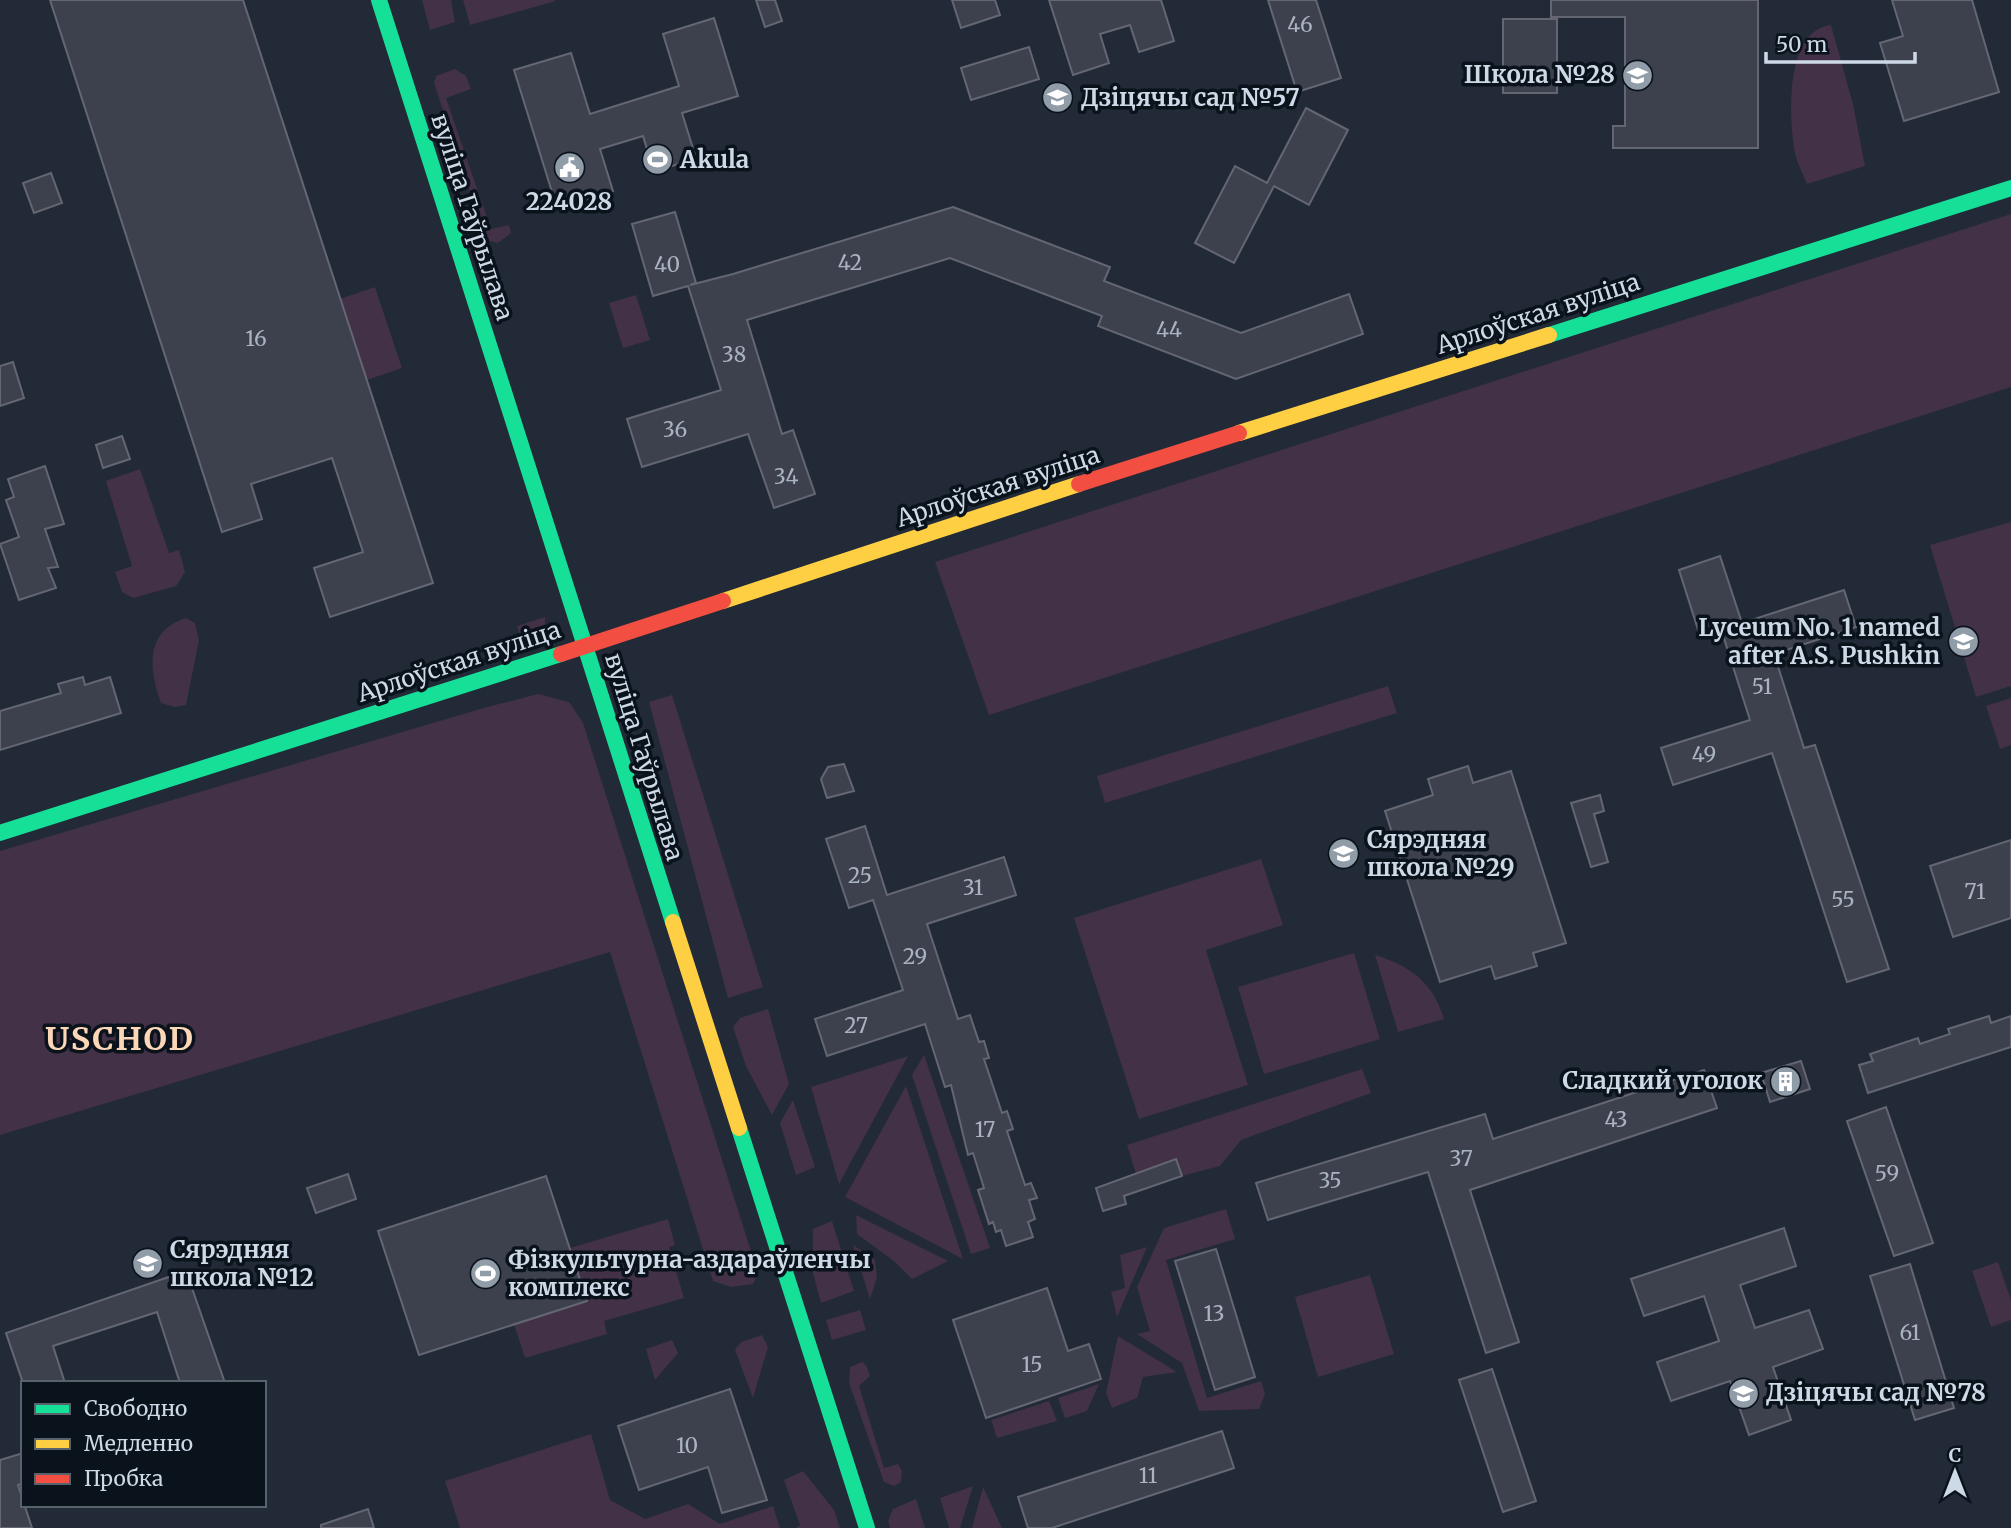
<svg xmlns="http://www.w3.org/2000/svg" width="2011" height="1528" font-family="Merriweather,serif">
	<style>
		.green { fill: #423147 }
		.building { fill: #3d414e; stroke: #646772; stroke-width: 2 }
		.lines { fill: none; stroke-linecap: round; stroke-linejoin: round }
		.fast { stroke: #16e098; stroke-width: 16 }
		.slow { stroke: #ffcf43; stroke-width: 16 }
		.jam { stroke: #f24e42; stroke-width: 16 }
		.labels { text-anchor: middle; stroke-width: 7; stroke-linejoin: round; paint-order: stroke }
		.number-label { font-size: 21px; fill: #aab3c1 }
		.poi-label { font-size: 24px; font-weight: bold; fill: #ced9e7; stroke: #0a121b; text-anchor: start }
		.street-label { font-size: 24px; fill: #ced9e7; stroke: #0a121b }
		.district-label { font-size: 32px; font-weight: bold; letter-spacing: 2px; fill: #fcd7b7; stroke: #0a121b }
	</style>
	<rect width="100%" height="100%" fill="#212a36"/>
	<g class="green">
		<polygon points="422,0 451,0 455,22 430,30"/>
		<polygon points="463,0 553,0 556,1 470,25"/>
		<path d="M1831 25 1853 104 1865 166 1807 184C1803 174 1797 163 1795 153 1789 119 1784 30 1831 25Z"/>
		<polygon points="455,69 466,76 471,89 446,98 491,229 509,225 511,233 498,243 486,240 434,83 436,76"/>
		<polygon points="2011,214 2011,387 989,715 935,562"/>
		<polygon points="375,287 402,368 367,380 340,299"/>
		<polygon points="636,295 650,340 623,348 609,303"/>
		<polygon points="140,469 169,553 179,550 185,572 176,586 133,598 122,592 115,572 132,566 106,481"/>
		<polygon points="2011,522 2011,686 1976,697 1930,545"/>
		<path d="M545 617C546 633 540 646 525 653L517 626Z"/>
		<path d="M186 618 195 623 199 640 186 705 175 707 161 703C149 670 144 631 186 618Z"/>
		<polygon points="1388,686 1397,713 1105,803 1097,776"/>
		<polygon points="538,694 569,702 583,723 758,1273 753,1284 731,1287 713,1281 610,952 0,1135 0,851 487,707"/>
		<polygon points="672,695 763,987 728,998 649,702"/>
		<polygon points="2011,698 2011,745 2000,749 1986,706"/>
		<polygon points="1261,859 1283,925 1206,950 1248,1085 1139,1119 1074,918"/>
		<polygon points="1354,953 1380,1039 1264,1074 1238,987"/>
		<path d="M1375 955C1411 966 1433 983 1444 1019L1398 1032Z"/>
		<polygon points="768,1009 789,1084 772,1115 746,1066 733,1027 740,1018"/>
		<polygon points="924,1055 990,1248 971,1254 912,1075"/>
		<polygon points="908,1056 839,1184 811,1087"/>
		<polygon points="1362,1069 1371,1093 1241,1140 1220,1166 1182,1176 1176,1159 1136,1174 1127,1145"/>
		<polygon points="906,1086 963,1259 845,1197"/>
		<polygon points="793,1100 815,1167 796,1175 780,1123"/>
		<polygon points="1226,1209 1235,1239 1166,1260 1207,1398 1261,1381 1265,1394 1259,1409 1199,1411 1182,1363 1137,1334 1150,1331 1137,1287 1164,1228"/>
		<polygon points="856,1215 948,1261 912,1279 895,1262 857,1234"/>
		<polygon points="668,1219 675,1245 669,1247 684,1298 604,1321 607,1334 525,1358 514,1324 587,1301 570,1248"/>
		<polygon points="832,1221 854,1291 821,1303 813,1273 813,1229"/>
		<polygon points="853,1245 875,1260 877,1278 870,1299"/>
		<polygon points="1147,1247 1117,1317 1111,1292 1125,1288 1120,1255"/>
		<polygon points="1998,1262 2011,1300 2011,1320 1991,1327 1972,1271"/>
		<polygon points="1370,1275 1394,1354 1318,1377 1295,1297"/>
		<polygon points="860,1310 866,1330 832,1340 826,1320"/>
		<polygon points="762,1335 768,1347 753,1398 735,1350 741,1342"/>
		<polygon points="1118,1336 1177,1372 1143,1377 1137,1398 1112,1408 1106,1393"/>
		<polygon points="672,1340 678,1353 655,1380 646,1349"/>
		<polygon points="862,1362 866,1365 870,1376 859,1386 884,1468 898,1464 902,1471 901,1482 894,1486 884,1482 849,1383 850,1367"/>
		<polygon points="1099,1384 1087,1411 1065,1418 1058,1398"/>
		<polygon points="1049,1401 1057,1421 997,1438 991,1420"/>
		<polygon points="591,1434 610,1500 645,1519 688,1504 720,1524 773,1506 780,1528 460,1528 445,1481"/>
		<polygon points="803,1471 834,1510 840,1528 796,1528 800,1525 784,1480"/>
		<polygon points="973,1486 960,1528 949,1528 940,1498"/>
		<polygon points="983,1487 1002,1528 972,1528"/>
		<polygon points="916,1499 925,1528 890,1528 888,1521 893,1509"/>
	</g>
	<g class="building">
		<polygon points="50,0 243,0 433,583 330,617 314,568 363,552 332,458 251,484 262,519 222,532"/>
		<polygon points="756,0 775,0 782,21 765,27"/>
		<polygon points="952,0 995,0 1000,15 961,28"/>
		<polygon points="1049,0 1161,0 1174,41 1139,52 1130,25 1100,34 1109,63 1073,75"/>
		<polygon points="1268,0 1316,0 1341,78 1297,92"/>
		<polygon points="1551,0 1758,0 1758,148 1613,148 1613,126 1625,126 1625,17 1551,17"/>
		<polygon points="1892,0 1972,0 1999,92 1904,121 1880,43 1903,36"/>
		<polygon points="714,18 738,96 682,113 696,158 654,172 643,136 600,149 613,191 557,208 514,70 571,53 590,114 679,86 663,34"/>
		<rect x="1503" y="19" width="54" height="74"/>
		<polygon points="1029,47 1039,79 971,100 961,68"/>
		<polygon points="1306,108 1348,130 1309,205 1274,186 1234,263 1195,243 1235,166 1267,183"/>
		<polygon points="51,173 62,203 34,213 23,183"/>
		<polygon points="953,207 1110,267 1104,281 1241,333 1349,294 1363,334 1236,379 1098,326 1102,316 950,258 747,320 782,434 793,430 815,494 774,508 748,434 642,467 627,419 721,390 688,286 653,296 632,224 675,212 696,283 690,285 733,274"/>
		<polygon points="13,362 24,398 0,406 0,366"/>
		<polygon points="122,436 130,459 103,468 96,445"/>
		<polygon points="45,466 64,524 45,529 58,567 48,568 56,588 19,600 0,544 19,537 6,500 14,497 8,479"/>
		<polygon points="1720,556 1742,623 1844,590 1856,627 1774,654 1804,748 1815,745 1889,969 1847,982 1772,753 1673,785 1661,748 1750,720 1721,629 1700,636 1679,570"/>
		<polygon points="83,677 85,685 110,677 121,713 0,750 0,711 61,693 58,684"/>
		<polygon points="844,764 854,791 827,798 821,779 828,767"/>
		<polygon points="1468,766 1473,783 1511,771 1566,943 1533,953 1537,966 1495,979 1491,966 1440,982 1385,811 1433,795 1428,779"/>
		<polygon points="1600,795 1604,811 1594,814 1608,862 1591,867 1571,803"/>
		<polygon points="865,826 887,895 1004,857 1016,895 927,924 958,1019 970,1015 979,1042 984,1041 989,1058 984,1059 1002,1113 1007,1111 1013,1129 1007,1131 1025,1185 1031,1183 1037,1198 1029,1200 1035,1219 1028,1222 1033,1237 1006,1246 1001,1230 996,1232 993,1222 989,1224 978,1190 984,1188 973,1153 968,1155 951,1085 945,1087 925,1024 827,1056 815,1019 903,990 873,900 849,908 826,839"/>
		<polygon points="2011,840 2011,918 1953,937 1930,866"/>
		<polygon points="1989,1016 1991,1023 2011,1016 2011,1047 1868,1093 1859,1065 1873,1061 1870,1054 1918,1038 1920,1044 1950,1034 1948,1029"/>
		<polygon points="1801,1061 1810,1089 1770,1102 1761,1073"/>
		<polygon points="1704,1070 1717,1108 1470,1190 1519,1342 1486,1353 1428,1172 1268,1220 1256,1183 1485,1114 1493,1139"/>
		<polygon points="1886,1107 1933,1243 1894,1256 1847,1121"/>
		<polygon points="1176,1159 1182,1176 1124,1196 1126,1204 1103,1211 1096,1188"/>
		<polygon points="348,1174 356,1199 316,1213 307,1188"/>
		<polygon points="546,1176 587,1301 419,1355 378,1231"/>
		<polygon points="1784,1228 1796,1266 1740,1285 1755,1328 1809,1310 1823,1349 1773,1367 1791,1420 1749,1435 1730,1381 1671,1401 1657,1362 1719,1341 1704,1296 1644,1316 1631,1279"/>
		<polygon points="1216,1249 1255,1377 1215,1390 1175,1261"/>
		<polygon points="1910,1264 1954,1408 1915,1420 1870,1276"/>
		<polygon points="186,1271 225,1383 180,1383 157,1312 53,1346 65,1383 23,1383 6,1333"/>
		<polygon points="1047,1288 1068,1351 1089,1344 1101,1379 986,1418 953,1320"/>
		<polygon points="1492,1369 1536,1501 1503,1512 1459,1380"/>
		<polygon points="730,1389 767,1500 722,1513 708,1467 639,1490 618,1426"/>
		<polygon points="1222,1431 1234,1468 1052,1528 1028,1528 1018,1497"/>
		<polygon points="23,1453 23,1483 18,1485 32,1528 0,1528 0,1460"/>
		<polygon points="368,1509 374,1528 321,1528 321,1525"/>
	</g>
	<g class="lines">
		<g class="fast">
			<polyline points="379,0 673,922"/>
			<polyline points="1549,335 2011,188"/>
			<polyline points="0,833 561,654"/>
			<polyline points="739,1128 867,1528"/>
		</g>
		<g class="slow">
			<polyline points="1239,433 1549,335"/>
			<polyline points="723,601 1079,484"/>
			<polyline points="673,922 739,1128"/>
		</g>
		<g class="jam">
			<polyline points="1079,484 1239,433"/>
			<polyline points="561,654 723,601"/>
		</g>
	</g>
	<defs>
		<symbol id="school-disc" viewBox="-11 -11 22 22"><circle r="9.5" fill="#919ca9" stroke="#0a121b"/><path d="M0-5L7-2L0 1L-7-2ZM-4 1L0 2.5L4 1V4Q0 6-4 4Z" fill="#fff"/></symbol>
		<symbol id="stadium-disc" viewBox="-11 -11 22 22"><circle r="9.5" fill="#919ca9" stroke="#0a121b"/><path d="M0-5a6.5 5 0 1 0 0 10a6.5 5 0 1 0 0-10ZM-3.5-1.8h7v3.6h-7Z" fill="#fff"/></symbol>
		<symbol id="civic-disc" viewBox="-11 -11 22 22"><circle r="9.5" fill="#919ca9" stroke="#0a121b"/><path d="M-.6-6.5H3V-4.5H.6V-3L4-1V1h2V6H-6V1h2V-1L-.6-3ZM-1.2 2.5V6h2.4V2.5Z" fill="#fff"/></symbol>
		<symbol id="building-disc" viewBox="-11 -11 22 22"><circle r="9.5" fill="#919ca9" stroke="#0a121b"/><path d="M-4-6H4V6H1V3H-1V6H-4ZM-2.5-4.3h1.7v1.8h-1.7ZM.8-4.3h1.7v1.8H.8ZM-2.5-1h1.7V.8h-1.7ZM.8-1h1.7V.8H.8Z" fill="#fff"/></symbol>
	</defs>
	<g fill-rule="evenodd">
		<use href="#school-disc" x="1620" y="58" width="35" height="35"/>
		<use href="#school-disc" x="1040" y="80" width="35" height="35"/>
		<use href="#stadium-disc" x="640" y="142" width="35" height="35"/>
		<use href="#civic-disc" x="552" y="150" width="35" height="35"/>
		<use href="#school-disc" x="1946" y="624" width="35" height="35"/>
		<use href="#school-disc" x="1326" y="836" width="35" height="35"/>
		<use href="#building-disc" x="1768" y="1064" width="35" height="35"/>
		<use href="#school-disc" x="130" y="1246" width="35" height="35"/>
		<use href="#stadium-disc" x="468" y="1256" width="35" height="35"/>
		<use href="#school-disc" x="1726" y="1376" width="35" height="35"/>
	</g>
	<g class="labels">
		<g class="number-label">
			<text x="1300" y="32">46</text>
			<text x="850" y="270">42</text>
			<text x="667" y="272">40</text>
			<text x="1169" y="337">44</text>
			<text x="256" y="346">16</text>
			<text x="734" y="362">38</text>
			<text x="675" y="437">36</text>
			<text x="786" y="484">34</text>
			<text x="1762" y="694">51</text>
			<text x="1704" y="762">49</text>
			<text x="860" y="883">25</text>
			<text x="973" y="895">31</text>
			<text x="1975" y="899">71</text>
			<text x="1843" y="907">55</text>
			<text x="915" y="964">29</text>
			<text x="856" y="1033">27</text>
			<text x="1616" y="1127">43</text>
			<text x="985" y="1137">17</text>
			<text x="1461" y="1166">37</text>
			<text x="1887" y="1181">59</text>
			<text x="1330" y="1188">35</text>
			<text x="1214" y="1321">13</text>
			<text x="1910" y="1340">61</text>
			<text x="1032" y="1372">15</text>
			<text x="687" y="1453">10</text>
			<text x="1148" y="1483">11</text>
		</g>
		<g class="poi-label">
			<text x="1615" y="83" text-anchor="end">Школа №28</text>
			<text x="1081" y="106">Дзіцячы сад №57</text>
			<text x="680" y="168">Akula</text>
			<text x="569" y="210" text-anchor="middle">224028</text>
			<text x="1940" y="636" text-anchor="end">Lyceum No. 1 named<tspan x="1940" dy="28">after A.S. Pushkin</tspan></text>
			<text x="1367" y="848">Сярэдняя<tspan x="1367" dy="28">школа №29</tspan></text>
			<text x="1763" y="1089" text-anchor="end">Сладкий уголок</text>
			<text x="170" y="1258">Сярэдняя<tspan x="170" dy="28">школа №12</tspan></text>
			<text x="508" y="1268">Фізкультурна-аздараўленчы<tspan x="508" dy="28">комплекс</tspan></text>
			<text x="1766" y="1401">Дзіцячы сад №78</text>
		</g>
		<g class="street-label">
			<text transform="translate(472 217) rotate(72)" y="8">вуліца Гаўрылава</text>
			<text transform="translate(1538 314) rotate(-18)" y="8">Арлоўская вуліца</text>
			<text transform="translate(998 487) rotate(-18)" y="8">Арлоўская вуліца</text>
			<text transform="translate(459 662) rotate(-18)" y="8">Арлоўская вуліца</text>
			<text transform="translate(644 757) rotate(73)" y="8">вуліца Гаўрылава</text>
		</g>
		<g class="district-label">
			<text x="120" y="1050">USCHOD</text>
		</g>
	</g>
	<rect x="21" y="1381" width="245" height="126" fill="#0a121b" stroke="#58626d" stroke-width="2"/>
	<rect x="35" y="1404" width="35" height="10" fill="#16e098" stroke="#58626d" stroke-width="2"/>
	<text x="84" y="1416" font-size="21" fill="#ced9e7">Свободно</text>
	<rect x="35" y="1439" width="35" height="10" fill="#ffcf43" stroke="#58626d" stroke-width="2"/>
	<text x="84" y="1451" font-size="21" fill="#ced9e7">Медленно</text>
	<rect x="35" y="1474" width="35" height="10" fill="#f24e42" stroke="#58626d" stroke-width="2"/>
	<text x="84" y="1486" font-size="21" fill="#ced9e7">Пробка</text>
	<g transform="translate(1955 1472)" stroke="#0a121b" stroke-width="5" paint-order="stroke">
	<path d="M0-5L12 26L0 18L-12 26Z" fill="#ced9e7"/>
	<text y="-10" font-size="19" font-weight="bold" text-anchor="middle" fill="#ced9e7">С</text>
	</g>
	<path d="M1766 52v10h149v-10" fill="none" stroke="#ced9e7" stroke-width="3.5"/>
	<text x="1776" y="52" font-size="21" fill="#ced9e7" stroke="#0a121b" stroke-width="5" paint-order="stroke">50 m</text>
</svg>
